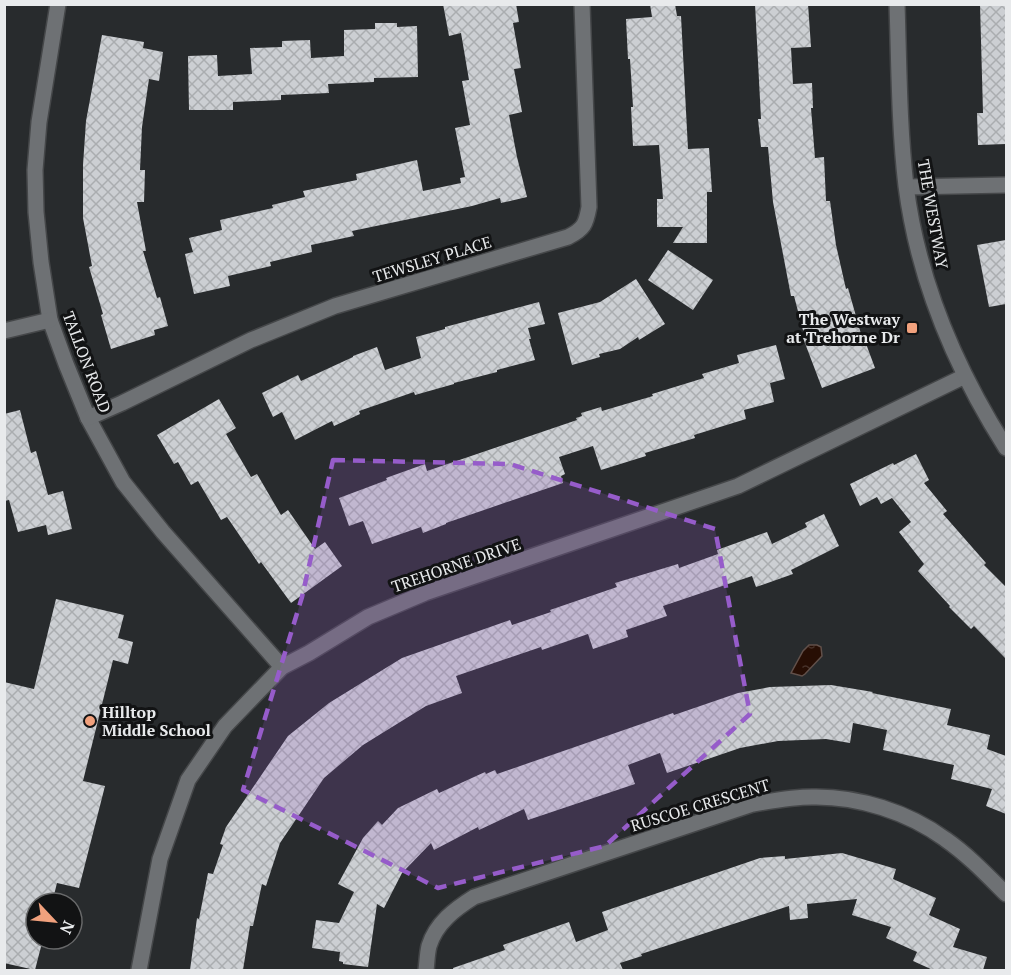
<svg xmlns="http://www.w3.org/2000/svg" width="1011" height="975" font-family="'PT Serif',serif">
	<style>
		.water { fill: url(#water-ripples); stroke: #61504a; stroke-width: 1.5 }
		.building { fill: url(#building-cross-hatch) }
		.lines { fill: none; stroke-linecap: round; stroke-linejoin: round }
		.street-casing { stroke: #454749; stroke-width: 18 }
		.secondary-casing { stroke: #454749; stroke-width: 18 }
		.street { stroke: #6e7174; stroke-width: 15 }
		.secondary { stroke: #6e7174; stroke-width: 15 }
		.marked { fill: #965cca; fill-opacity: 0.2; stroke: #965cca; stroke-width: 4.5; stroke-dasharray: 12 8; stroke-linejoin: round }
		.poi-dot { fill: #f1a17d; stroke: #121314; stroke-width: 2 }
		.labels { text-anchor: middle; stroke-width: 6; stroke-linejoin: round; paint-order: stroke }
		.street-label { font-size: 16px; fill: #e8eaec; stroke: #121314 }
		.poi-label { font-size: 16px; font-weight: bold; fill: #e8eaec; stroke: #121314; text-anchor: end }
	</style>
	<defs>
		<pattern id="water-ripples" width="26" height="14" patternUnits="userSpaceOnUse" patternTransform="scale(1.5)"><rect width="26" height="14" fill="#270e04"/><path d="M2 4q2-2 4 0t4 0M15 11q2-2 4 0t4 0" fill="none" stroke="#463129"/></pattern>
		<pattern id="building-cross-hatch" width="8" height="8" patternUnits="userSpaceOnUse" patternTransform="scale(1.5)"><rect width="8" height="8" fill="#cccfd3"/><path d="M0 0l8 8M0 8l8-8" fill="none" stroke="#aaadb0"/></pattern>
	</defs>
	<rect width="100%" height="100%" fill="#282b2d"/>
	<polygon class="water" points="809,645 817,645 821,647 822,656 805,674 802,676 791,673 803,651"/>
	<g class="building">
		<polygon points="443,4 516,4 519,22 513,23 521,68 514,69 522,112 509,115 517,157 527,197 501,203 500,198 472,206 352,231 354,236 311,245 312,252 270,262 271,266 228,276 230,286 194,294 185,254 193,252 189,238 222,230 220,220 273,208 272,205 305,197 303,191 357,180 356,174 417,160 423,191 461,183 460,178 465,177 455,128 470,125 462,81 469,80 461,33 449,36"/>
		<polygon points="650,4 675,4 677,16 681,16 688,149 709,148 712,192 707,192 707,243 673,243 683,227 657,227 657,199 663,199 659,145 633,146 631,107 633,107 630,59 628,59 626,19 652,17"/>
		<polygon points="755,4 808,4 811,47 791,48 793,84 812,83 813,108 811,108 815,158 824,157 826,201 830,201 836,245 846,289 848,288 863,341 865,341 875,368 822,388 803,338 805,338 794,296 791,296 773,202 768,147 761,147 758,119 761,119"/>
		<polygon points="980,4 1006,4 1006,144 978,145 977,113 983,113"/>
		<polygon points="375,23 397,23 397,27 417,26 418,77 374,78 374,82 328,84 329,93 281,95 281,100 233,102 233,110 189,110 188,56 217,55 218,76 252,74 250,48 282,47 282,41 310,40 311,58 344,56 344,30 375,29"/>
		<polygon points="102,35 144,42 143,48 163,52 159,81 149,79 142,127 140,170 145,170 144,202 137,202 146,251 143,251 157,298 160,297 168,326 154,330 155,335 111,349 101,315 103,314 89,267 92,266 83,218 83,165 86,121"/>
		<polygon points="1006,240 1006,304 989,307 977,245"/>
		<polygon points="668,250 713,280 693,310 648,280"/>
		<polygon points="636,279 665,324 639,340 638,337 620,349 599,354 600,357 572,365 558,313 600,302"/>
		<polygon points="539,302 545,324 528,328 531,339 529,339 535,360 497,370 497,372 454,383 454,384 415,395 414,392 359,411 360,414 334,426 332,421 295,440 282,412 273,417 262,393 298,375 301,381 353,357 353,356 377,347 385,370 421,358 416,337 445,329 445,327"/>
		<polygon points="776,345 785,379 770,383 774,402 744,410 746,419 694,435 695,438 645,453 646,456 601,470 593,446 559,457 565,474 561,476 563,483 446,523 446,524 423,533 421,527 372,544 363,521 349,526 339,498 387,480 386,478 425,464 427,471 577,420 576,418 582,416 581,413 601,407 602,411 653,396 652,394 704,378 702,374 739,363 737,355"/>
		<polygon points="219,399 236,428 226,434 251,477 257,474 281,515 288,510 315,549 325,542 342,566 291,603 261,562 259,564 227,517 221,520 198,481 191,485 178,462 174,464 157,435"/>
		<polygon points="20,410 31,453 36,451 48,495 63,491 72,529 48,535 46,525 18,532 9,500 4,501 4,414"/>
		<polygon points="916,454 929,480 924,483 947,511 943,514 986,563 984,565 1006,587 1006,659 974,626 971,629 949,607 950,606 918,571 924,564 899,532 911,522 892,498 881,504 877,497 860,506 850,484 893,463 894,465"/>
		<polygon points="824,514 839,546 791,570 793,574 756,587 752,576 663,606 667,616 626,630 628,637 593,649 588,634 542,650 541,647 456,676 462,693 426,706 363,745 324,778 280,843 266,886 262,884 253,926 250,926 243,970 190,970 197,918 199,919 208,873 213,874 223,845 220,844 226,827 288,736 329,703 402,658 510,620 512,625 551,612 550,610 617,587 615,583 678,564 679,568 718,554 717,550 767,532 772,544 807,527 805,523"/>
		<polygon points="56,599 124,615 118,638 133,642 128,664 113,660 83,781 105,786 79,888 57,883 52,903 36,903 36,939 43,939 35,970 4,963 4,682 34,689"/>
		<polygon points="831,685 873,692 872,693 951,709 947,725 990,735 987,749 1006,756 1006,814 986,806 992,789 951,779 954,765 883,750 887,730 853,723 850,743 826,739 778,741 740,748 667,773 660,753 628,765 635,784 528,820 524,809 479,830 478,827 434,850 431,843 402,873 384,908 377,904 368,967 343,964 343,962 339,961 340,952 312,948 316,920 339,923 354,892 338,884 363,838 378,821 382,825 398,808 437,789 439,793 485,772 486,774 495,770 497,774 673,713 674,715 738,693 770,687"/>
		<polygon points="842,853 896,869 893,879 936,898 929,915 960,929 953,947 987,957 983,970 933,970 913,961 917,952 886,938 891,927 852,915 857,899 807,904 808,918 790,920 789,906 641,954 642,956 620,963 623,970 453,970 453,968 505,950 503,945 569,922 576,942 608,930 602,912 760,858 785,856 785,859"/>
	</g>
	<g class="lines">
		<defs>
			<g id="street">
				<polyline points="58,4 39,122 35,170 36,212 41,262 50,320 66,364 88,418 123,482 163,532 282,667"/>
				<polyline points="907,187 1006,185"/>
				<polyline points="4,331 50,320"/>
				<path d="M88 418 122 403 251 340 335 306 568 237C584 229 586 224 589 207L582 4"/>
				<polyline points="139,970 160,859 188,780 225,726 282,667 309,653 368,617 425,593 738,486 965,376"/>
				<path d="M426 970C427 963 427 954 429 946 436 923 455 909 474 897L753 804C772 801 792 797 812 797 858 796 908 812 945 839 968 855 987 875 1006 894"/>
			</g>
			<path id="secondary" d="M897 4C899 65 899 126 906 186 918 280 956 369 1006 448"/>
		</defs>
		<use href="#street" class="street-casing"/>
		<use href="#secondary" class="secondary-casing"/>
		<use href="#street" class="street"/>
		<use href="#secondary" class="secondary"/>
	</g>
	<path class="marked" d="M333 460 510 464 715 529 750 714 605 846 438 888 243 790 302 597Z"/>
	<g class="poi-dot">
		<rect x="906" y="322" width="12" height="12" rx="3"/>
		<circle cx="90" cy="721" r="6"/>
	</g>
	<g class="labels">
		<g class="street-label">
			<text transform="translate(933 214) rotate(80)" y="6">THE WESTWAY</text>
			<text transform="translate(432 259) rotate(-17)" y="6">TEWSLEY PLACE</text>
			<text transform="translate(87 362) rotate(69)" y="6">TALLON ROAD</text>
			<text transform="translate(456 565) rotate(-19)" y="6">TREHORNE DRIVE</text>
			<text transform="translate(700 805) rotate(-17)" y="6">RUSCOE CRESCENT</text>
		</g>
		<g class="poi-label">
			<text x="900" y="325">The Westway<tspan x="900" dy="18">at Trehorne Dr</tspan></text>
			<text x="102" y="718" text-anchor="start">Hilltop<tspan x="102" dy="18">Middle School</tspan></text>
		</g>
	</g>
	<rect width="1011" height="975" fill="none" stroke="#e8eaec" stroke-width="12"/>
	<g transform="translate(54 921) rotate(116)"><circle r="28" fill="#121314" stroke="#68696a" stroke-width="1.5"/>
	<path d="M0-4.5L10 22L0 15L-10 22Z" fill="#f1a17d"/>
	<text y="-9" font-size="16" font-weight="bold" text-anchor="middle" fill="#e8eaec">N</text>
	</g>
</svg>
